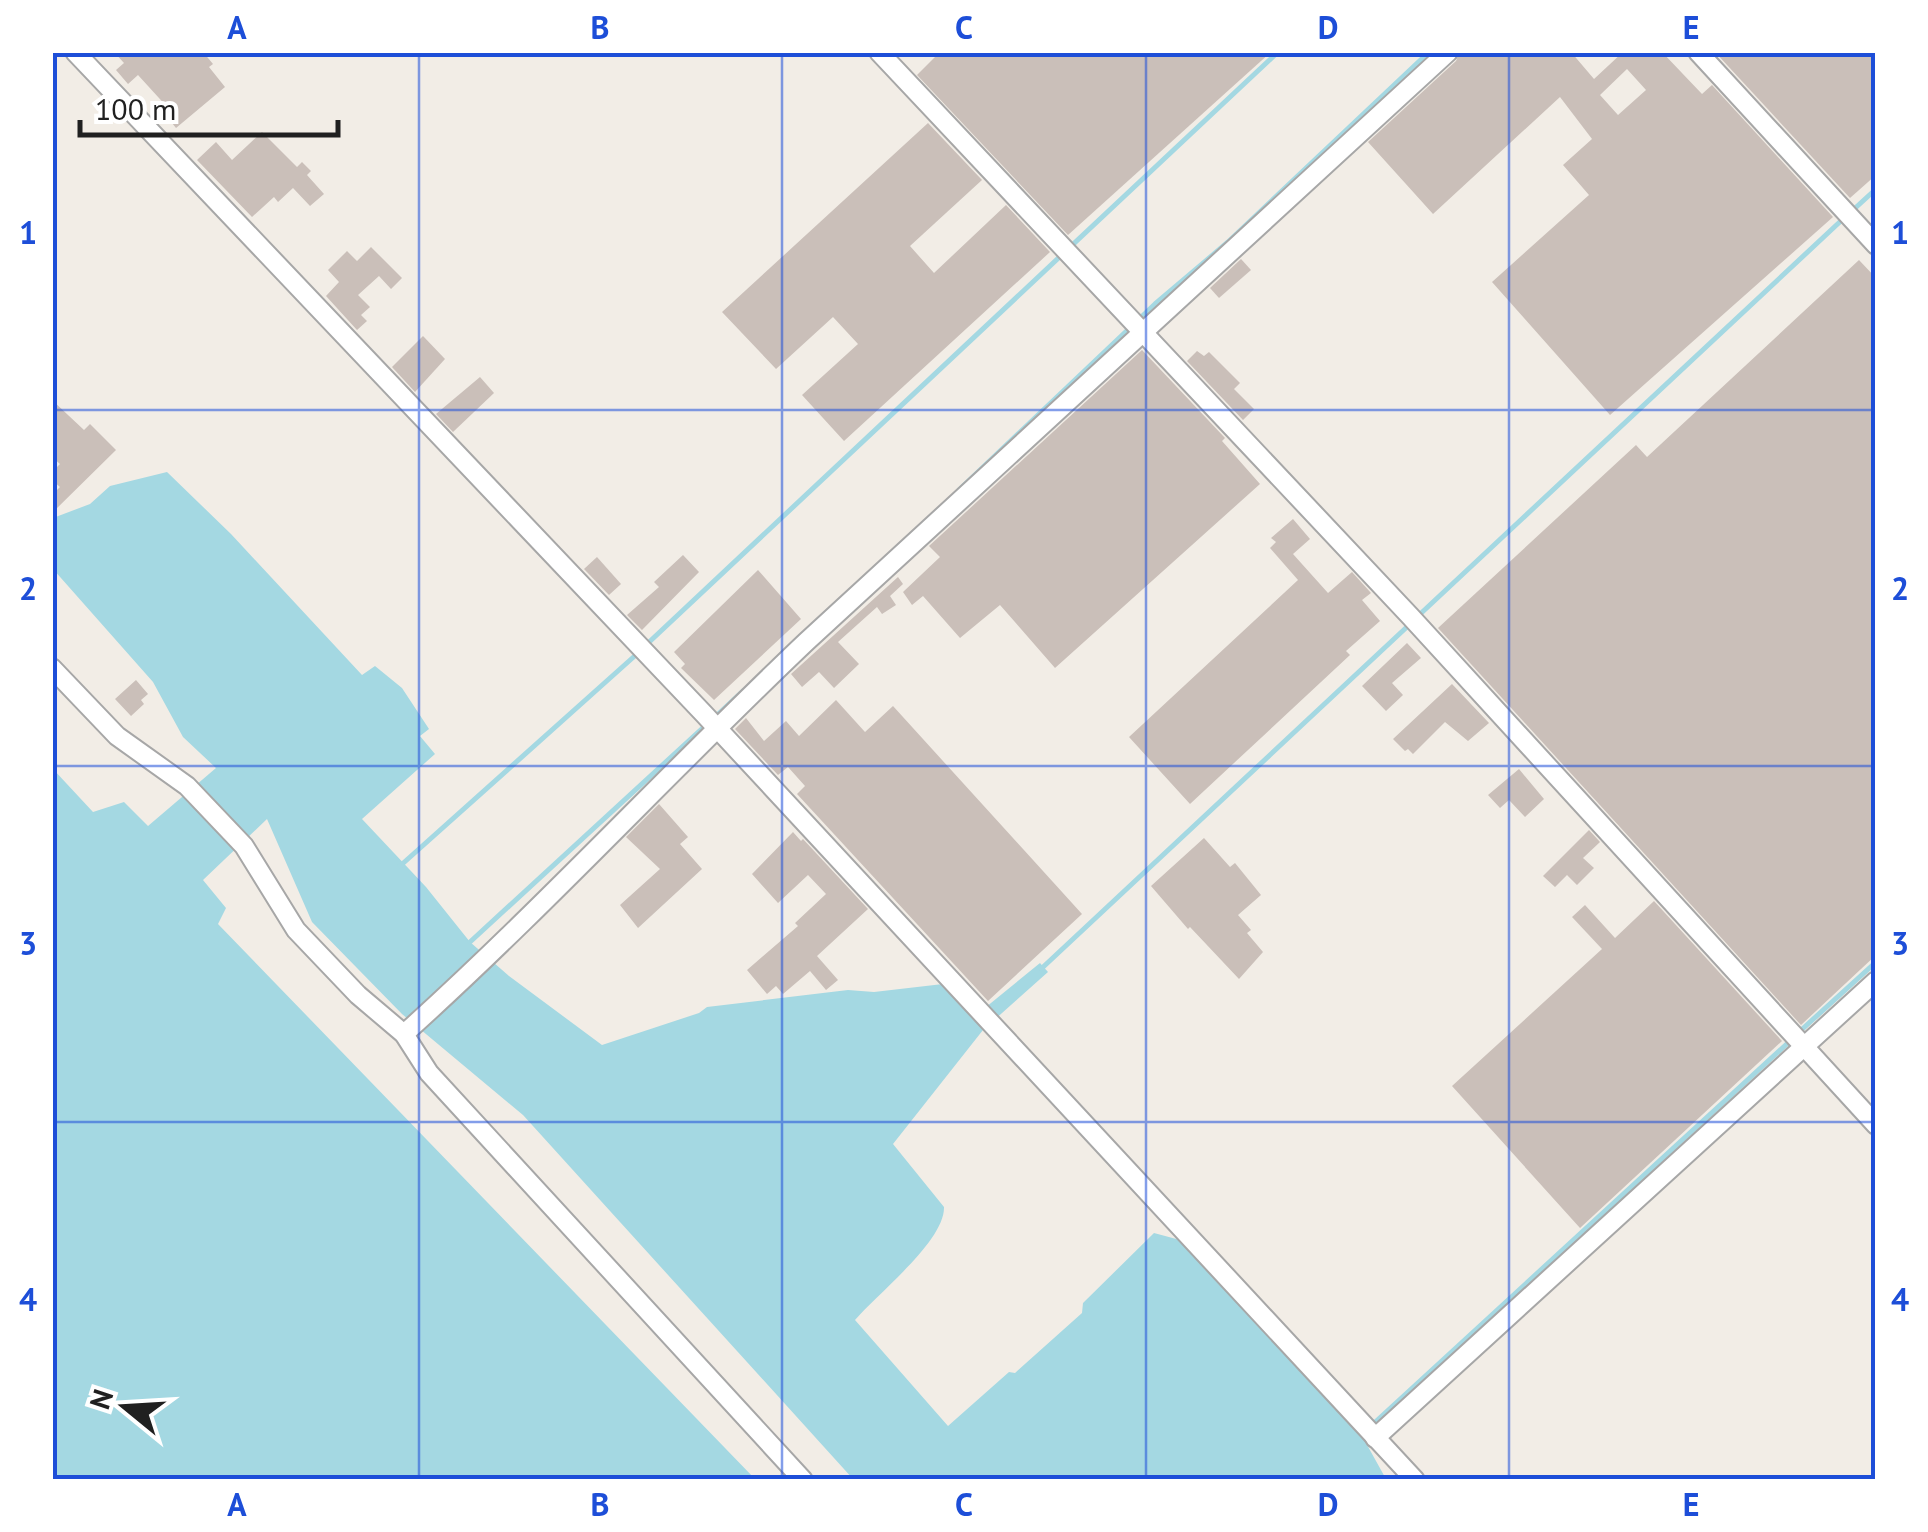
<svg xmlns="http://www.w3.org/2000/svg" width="1928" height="1532" font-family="'PT Sans',sans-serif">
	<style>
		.water { fill: #a4d8e2 }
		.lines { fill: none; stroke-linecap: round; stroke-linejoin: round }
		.stream { stroke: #a4d8e2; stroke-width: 5 }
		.building { fill: #cabfb9; fill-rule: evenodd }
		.street-casing { stroke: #a7a7a7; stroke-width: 22 }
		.street { stroke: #fff; stroke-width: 18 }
		.grid { fill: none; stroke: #1d4ed8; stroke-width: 2.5; stroke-opacity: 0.55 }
		.neatline { fill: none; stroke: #1d4ed8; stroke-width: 4 }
		.grid-label { font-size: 32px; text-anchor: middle; font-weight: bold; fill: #1d4ed8 }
	</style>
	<rect width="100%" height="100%" fill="#f2ede6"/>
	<path class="water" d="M167 472 231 534 362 675 375 666 402 688 429 729 420 736 435 754 362 819 426 887 470 942 509 976 602 1045 699 1013 707 1007 848 990 874 992 943 984 975 1016 1040 963 1048 972 983 1030 893 1144 944 1207C945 1241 877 1294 855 1320L948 1426 1009 1372 1015 1373 1082 1313 1083 1303 1154 1233 1180 1240 1361 1434 1386 1479H853L523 1115 402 1014 312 922 267 819 203 880 226 908 218 924 755 1479H53V769L93 812 124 802 148 826 216 768 183 737 153 682 53 569V518L90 504 110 486Z"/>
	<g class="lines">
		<g class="stream">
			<polyline points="1852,211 1876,189"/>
			<polyline points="959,490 1155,304 1228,242 1429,52"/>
			<polyline points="1417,617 1844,218"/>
			<polyline points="646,645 1278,52"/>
			<polyline points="714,718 743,691"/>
			<polyline points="400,866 638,653"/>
			<polyline points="470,942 706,725"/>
			<polyline points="1041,969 1409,625"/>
			<polyline points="1798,1033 1876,962"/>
			<polyline points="1371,1426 1790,1041"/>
		</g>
	</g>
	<g class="building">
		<polygon points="114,52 203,52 213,64 209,67 225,87 176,128 164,113 169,109 138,75 128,84 116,70 124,63"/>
		<polygon points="940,52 1271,52 1068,235 917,75"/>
		<path d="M1460 52H1571L1594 79 1623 52H1662L1702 94 1712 85 1833 217 1610 415 1492 282 1589 195 1563 165 1592 139 1560 97 1433 214 1368 142 1456 61ZM1627 69 1646 90 1618 115 1600 95Z"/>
		<polygon points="1715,52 1876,52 1876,175 1850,198"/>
		<polygon points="928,123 982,180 910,246 934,273 1006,205 1050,252 844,441 802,395 858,344 833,317 776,369 722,312"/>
		<polygon points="262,132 297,167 302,162 311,171 307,175 324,194 310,206 293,188 278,202 274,197 252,217 197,160 216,142 232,160"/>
		<polygon points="371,247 402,278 391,289 379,276 358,295 370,307 361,315 367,321 357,330 326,296 339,282 328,270 347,251 357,261"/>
		<polygon points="1241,259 1251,270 1219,298 1210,288"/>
		<polygon points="1859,260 1876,278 1876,955 1801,1025 1438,628 1636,445 1647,457"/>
		<polygon points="423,336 445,359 415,392 392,367"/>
		<polygon points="1142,350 1225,438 1222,441 1260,484 1055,668 1000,605 960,638 923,596 912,605 903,592 940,557 929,546"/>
		<polygon points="1197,351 1204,356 1209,352 1240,383 1234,389 1254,409 1243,420 1187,361"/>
		<polygon points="480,377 494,393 453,432 436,414"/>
		<polygon points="52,400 84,430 90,424 116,450 52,513 52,495 60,487 52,480 52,472 60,464 52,457"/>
		<polygon points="1293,519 1310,539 1293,554 1328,593 1352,572 1371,593 1362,600 1380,621 1346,651 1350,655 1190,804 1129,737 1298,580 1270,548 1276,542 1271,538"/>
		<polygon points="683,555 699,572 642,630 627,615 659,587 654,582"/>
		<polygon points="597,557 621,584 609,595 584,569"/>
		<polygon points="758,570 801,619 714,700 681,668 685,664 674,652"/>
		<polygon points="898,577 903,584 890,596 896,605 882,614 877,607 838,642 859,664 834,688 819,672 802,687 791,674"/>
		<polygon points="1407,643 1421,658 1392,683 1403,695 1386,711 1362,686"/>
		<polygon points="136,680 148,694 141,700 144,704 131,716 115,699"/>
		<polygon points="1452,684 1489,723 1468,741 1445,722 1413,754 1408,749 1405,751 1393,739"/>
		<polygon points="836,700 865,732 893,706 1082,914 988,1001 797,794 805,786 788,767 778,775 735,729 746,718 764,741 786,721 799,736"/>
		<polygon points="1519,769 1544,799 1525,817 1509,800 1500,808 1488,795"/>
		<polygon points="659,804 688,837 680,844 702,869 638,928 620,905 660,869 626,837"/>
		<polygon points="1589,830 1600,842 1583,858 1594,868 1577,885 1567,875 1555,887 1543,876"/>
		<polygon points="793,832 801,841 803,839 868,909 817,956 838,980 826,990 810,971 783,994 776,986 767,994 747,970 798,926 795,923 826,894 808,875 778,903 752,874"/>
		<polygon points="1204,838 1230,867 1235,863 1261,895 1238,915 1251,930 1247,933 1263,952 1239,979 1190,927 1188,929 1151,886"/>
		<polygon points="1654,901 1782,1041 1580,1228 1452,1086 1602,949 1572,917 1585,905 1615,938"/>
	</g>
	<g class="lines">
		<defs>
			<g id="street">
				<polyline points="75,52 704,714 1415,1480"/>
				<polyline points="879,52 1410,616 1876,1125"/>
				<polyline points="1698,52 1876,245"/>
				<polyline points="52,668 117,736 187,786 244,846 296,930 358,995 404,1034 429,1073 803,1480"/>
				<path d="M404 1034C543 909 670 771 806 642L1448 52"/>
				<polyline points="1375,1438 1876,981"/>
			</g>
		</defs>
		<use href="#street" class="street-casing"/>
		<use href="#street" class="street"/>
	</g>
	<path class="grid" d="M419 52V1480M782 52V1480M1146 52V1480M1509 52V1480M52 410H1876M52 766H1876M52 1122H1876"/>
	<rect width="1928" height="1532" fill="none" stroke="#ffffff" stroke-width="110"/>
	<g transform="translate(125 1407) rotate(288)" stroke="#ffffff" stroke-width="8" paint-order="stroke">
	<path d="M0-8L18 38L0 25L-18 38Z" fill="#202020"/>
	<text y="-15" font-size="28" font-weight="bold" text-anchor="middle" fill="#202020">N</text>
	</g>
	<path d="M80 120v15h258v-15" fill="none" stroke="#202020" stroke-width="5"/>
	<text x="95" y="120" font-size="30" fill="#202020" stroke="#ffffff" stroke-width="8" paint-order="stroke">100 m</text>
	<rect x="55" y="55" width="1818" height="1422" class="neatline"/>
	<g class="grid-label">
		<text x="237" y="39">A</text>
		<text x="600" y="39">B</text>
		<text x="964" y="39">C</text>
		<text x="1328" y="39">D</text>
		<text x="1691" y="39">E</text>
		<text x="28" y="244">1</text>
		<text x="1900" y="244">1</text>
		<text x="28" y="600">2</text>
		<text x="1900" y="600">2</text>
		<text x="28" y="955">3</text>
		<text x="1900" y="955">3</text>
		<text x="28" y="1311">4</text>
		<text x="1900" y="1311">4</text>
		<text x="237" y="1516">A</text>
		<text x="600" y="1516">B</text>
		<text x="964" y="1516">C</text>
		<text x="1328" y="1516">D</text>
		<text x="1691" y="1516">E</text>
	</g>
</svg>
